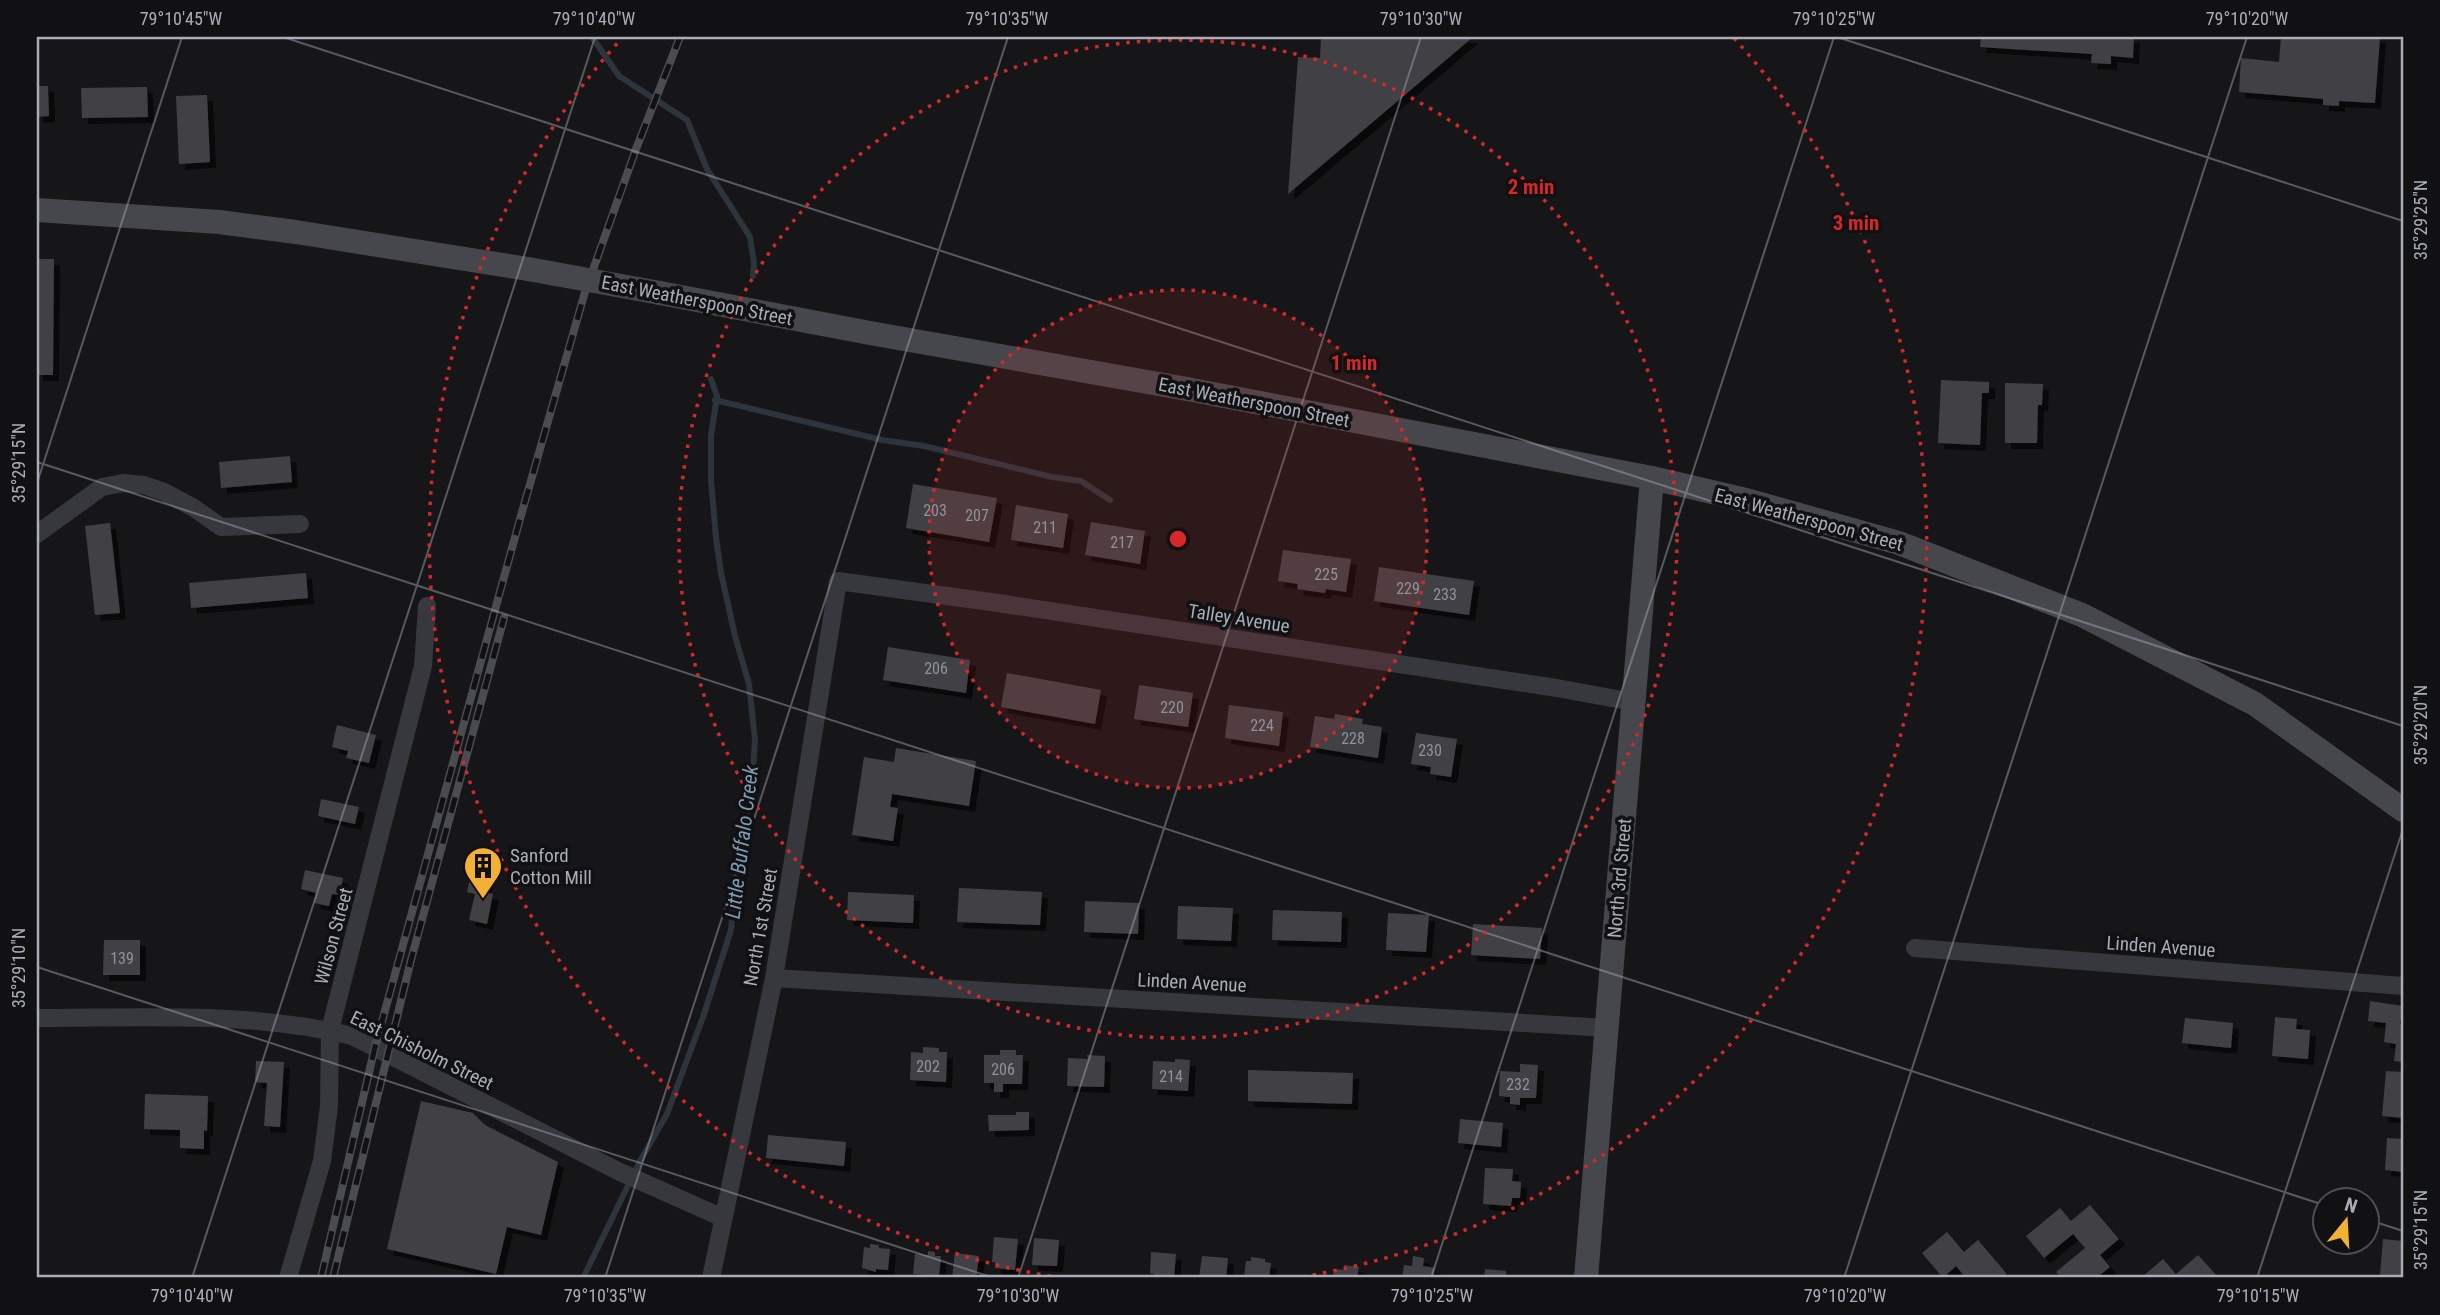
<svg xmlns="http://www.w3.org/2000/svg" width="2440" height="1315" font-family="'Roboto Condensed',sans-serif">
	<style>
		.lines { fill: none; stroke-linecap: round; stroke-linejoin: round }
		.stream { stroke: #2c353c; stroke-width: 6 }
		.building { fill: #404145; filter: url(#shadow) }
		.street { stroke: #37383d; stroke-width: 18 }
		.secondary { stroke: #45474d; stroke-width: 24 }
		.rail-casing { stroke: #4a4c52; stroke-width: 8 }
		.rail { stroke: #111113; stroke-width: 5; stroke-dasharray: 16; stroke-linecap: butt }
		.secondary-bridge { stroke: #45474d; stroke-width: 24 }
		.ticks { fill: none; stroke: #a8adb8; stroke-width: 2; stroke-opacity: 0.45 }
		.ring { fill: none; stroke: #d62828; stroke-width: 3.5; stroke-dasharray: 3.5 7 }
		.labels { text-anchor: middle; stroke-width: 7; stroke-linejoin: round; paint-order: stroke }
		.number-label { font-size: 16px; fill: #8e929b }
		.street-label { font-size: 19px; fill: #a8adb8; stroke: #111113 }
		.poi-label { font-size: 19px; fill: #a8adb8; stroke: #111113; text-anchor: start }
		.water-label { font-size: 21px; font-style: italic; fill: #7f9bb3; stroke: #111113 }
		.centre { fill: #d62828; stroke: #111113; stroke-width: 3.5 }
		.ring-label { font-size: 21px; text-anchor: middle; font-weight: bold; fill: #d62828; stroke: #111113; stroke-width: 7; stroke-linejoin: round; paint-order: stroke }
		.neatline { fill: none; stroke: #a8adb8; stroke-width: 2.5 }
		.ticks-label { font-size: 18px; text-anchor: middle; fill: #a8adb8 }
	</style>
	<defs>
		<filter id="shadow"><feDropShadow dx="6" dy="6" stdDeviation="0" flood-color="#0009"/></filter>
	</defs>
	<rect width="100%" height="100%" fill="#161618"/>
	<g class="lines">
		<g class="stream">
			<polyline points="592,37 619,76 687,120 707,169 750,237 754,263 753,276"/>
			<polyline points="715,400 882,440 924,446 1052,477 1081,481 1110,500"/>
			<polyline points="583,1278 640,1161 667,1114 703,1017 731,930 736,876 752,785 755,740 749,684 735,636 721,573 716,538 711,480 711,436 717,396 711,379"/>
		</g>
	</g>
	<g class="building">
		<polygon points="1321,37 1473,37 1288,194 1298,57 1320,58"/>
		<polygon points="1981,37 2134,37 2133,58 2111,56 2111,64 2091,63 2092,54 1980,47"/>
		<polygon points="2281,37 2380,37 2375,103 2339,101 2339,106 2323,105 2323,99 2239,92 2241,58 2279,62"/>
		<polygon points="37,86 48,86 49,116 37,117"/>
		<polygon points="147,87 148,117 82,118 81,88"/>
		<polygon points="207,95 210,162 179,164 176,96"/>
		<polygon points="37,259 54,259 53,375 37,375"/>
		<polygon points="1941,380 1989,382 1989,393 1982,393 1980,445 1938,443"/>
		<polygon points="2005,383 2043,384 2042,405 2038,405 2037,443 2005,443"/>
		<polygon points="290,456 292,482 221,488 219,462"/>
		<polygon points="913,484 997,498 989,542 906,528"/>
		<polygon points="1016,505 1068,514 1063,548 1011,540"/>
		<polygon points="1091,522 1145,531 1140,564 1085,555"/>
		<polygon points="110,523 120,613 95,615 85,526"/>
		<polygon points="1283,550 1351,559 1346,592 1326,589 1325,593 1297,589 1298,584 1278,581"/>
		<polygon points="1379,567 1474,581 1469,615 1374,601"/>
		<polygon points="306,573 308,598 191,608 189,583"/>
		<polygon points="888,647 970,660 966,693 883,680"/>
		<polygon points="1007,673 1101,690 1095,724 1001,707"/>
		<polygon points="1139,685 1193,693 1188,727 1134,719"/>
		<polygon points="1229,705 1283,712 1279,746 1225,738"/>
		<polygon points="1335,714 1363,719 1362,724 1382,727 1378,758 1310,747 1315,716 1334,719"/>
		<polygon points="337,725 376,735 369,763 346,758 348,751 332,747"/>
		<polygon points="1416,733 1457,739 1451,777 1430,774 1431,767 1411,764"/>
		<polygon points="896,748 976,761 969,806 892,794 890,807 898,808 893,841 852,835 864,757 894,762"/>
		<polygon points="321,799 359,807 355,824 318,816"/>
		<polygon points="305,870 343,878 340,895 332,894 329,906 314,903 316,893 301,889"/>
		<polygon points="470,878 487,881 485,892 493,894 487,924 469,920 475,894 467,892"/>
		<polygon points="959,888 1042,892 1040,925 957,922"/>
		<polygon points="848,892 914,895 913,923 847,920"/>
		<polygon points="1085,901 1139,903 1138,934 1084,932"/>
		<polygon points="1178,906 1233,908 1231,941 1177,939"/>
		<polygon points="1273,910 1342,912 1341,942 1272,940"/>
		<polygon points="1388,913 1429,915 1426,952 1386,950"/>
		<polygon points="1473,924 1542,928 1540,959 1471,955"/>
		<polygon points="104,940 140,940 140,975 103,975"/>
		<polygon points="2370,1001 2403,1006 2400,1024 2403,1024 2403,1062 2394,1061 2396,1044 2384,1042 2386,1023 2368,1021"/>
		<polygon points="2275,1017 2297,1019 2296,1029 2310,1030 2308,1059 2272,1056"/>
		<polygon points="2185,1018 2233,1023 2231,1048 2182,1043"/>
		<polygon points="923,1047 939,1048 939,1052 947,1052 946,1082 910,1080 911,1052 923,1053"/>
		<polygon points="1000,1050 1016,1050 1016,1055 1023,1055 1022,1084 1003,1084 1003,1092 994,1092 994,1083 984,1083 984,1055 1000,1055"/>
		<polygon points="1087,1055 1105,1056 1104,1087 1067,1086 1068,1058 1088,1059"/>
		<polygon points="1175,1059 1190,1060 1188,1091 1152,1089 1153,1061 1175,1062"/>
		<polygon points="256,1061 284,1062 280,1127 264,1126 267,1083 255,1082"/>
		<polygon points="1520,1064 1538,1065 1536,1098 1520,1098 1520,1105 1510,1104 1510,1097 1499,1096 1500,1071 1520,1072"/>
		<polygon points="1248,1070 1353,1073 1352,1104 1248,1101"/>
		<polygon points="2386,1071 2403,1072 2403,1118 2382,1116"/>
		<polygon points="145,1094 208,1096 207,1131 204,1130 204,1149 180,1148 180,1130 144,1129"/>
		<polygon points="421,1101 473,1113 485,1125 558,1162 541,1235 507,1227 496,1274 387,1249"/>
		<polygon points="1016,1112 1029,1112 1029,1130 989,1131 988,1115 1016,1115"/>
		<polygon points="1460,1119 1503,1123 1501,1147 1458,1143"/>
		<polygon points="768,1135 846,1142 844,1166 766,1158"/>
		<polygon points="2387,1138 2403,1139 2403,1172 2385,1170"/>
		<polygon points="1485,1168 1513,1169 1512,1181 1521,1182 1520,1198 1512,1198 1511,1206 1483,1204"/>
		<polygon points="2090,1205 2119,1239 2100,1255 2110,1267 2096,1278 2062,1278 2056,1272 2085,1248 2073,1234 2044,1258 2026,1236 2060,1208 2071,1221"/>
		<polygon points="1947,1232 1964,1252 1978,1240 2007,1274 2002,1278 1966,1278 1956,1266 1943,1278 1922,1253"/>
		<polygon points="994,1237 1018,1239 1015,1270 995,1268 995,1262 992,1262"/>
		<polygon points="1034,1238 1059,1240 1057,1266 1032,1265"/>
		<polygon points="2383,1239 2403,1241 2403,1278 2388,1278 2388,1275 2380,1275"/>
		<polygon points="870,1244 879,1245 879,1248 890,1249 888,1270 876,1269 876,1272 862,1268 864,1247 870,1248"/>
		<polygon points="928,1251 935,1252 935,1256 941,1256 939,1276 913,1274 915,1254 928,1255"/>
		<polygon points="1151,1252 1176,1254 1174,1278 1154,1278 1154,1274 1150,1273"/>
		<polygon points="955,1253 979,1256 976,1278 952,1278"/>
		<polygon points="2198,1255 2219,1278 2141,1278 2163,1259 2176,1274"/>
		<polygon points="1202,1256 1228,1258 1226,1278 1199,1278"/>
		<polygon points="1413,1256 1424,1258 1423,1266 1435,1268 1433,1278 1402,1278 1404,1265 1412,1266"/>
		<polygon points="1251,1257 1265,1259 1265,1262 1271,1263 1269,1278 1244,1278 1246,1261 1251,1261"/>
		<polygon points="1344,1265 1359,1267 1357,1278 1333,1278 1334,1269 1344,1270"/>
		<polygon points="1485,1269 1506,1271 1506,1278 1484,1278"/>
	</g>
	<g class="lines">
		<g class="street">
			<polyline points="37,534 102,487 123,483 144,485 164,492 194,508 221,527 300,524"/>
			<polyline points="1915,948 2403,986"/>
			<polyline points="774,978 1607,1028"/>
			<path d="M37 1018C141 1018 250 1011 352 1036L620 1172 723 1218"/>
			<polyline points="288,1278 322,1161 329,1106 330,1030 423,666 427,606"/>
			<polyline points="711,1278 774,978 838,581 998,603 1557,688 1633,702"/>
		</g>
		<g class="secondary">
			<polyline points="37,210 219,222 296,232 528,269"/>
			<polyline points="660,293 870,333 1187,389 1652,478 1746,500 1899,543 2082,615 2255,704 2403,810"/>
			<polyline points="1586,1278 1652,478"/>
		</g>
		<defs>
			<g id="rail">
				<polyline points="321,1278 375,1047 520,519 585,292 636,149 680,37"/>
				<polyline points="333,1278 411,960 504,618"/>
			</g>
		</defs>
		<use href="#rail" class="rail-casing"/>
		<use href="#rail" class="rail"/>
		<polyline class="secondary-bridge" points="528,269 660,293"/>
	</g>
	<path class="ticks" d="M283 37 2403 726M1837 37 2403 221M37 462 2324 1205M37 483 182 37M37 967 994 1278M2366 1219 2403 1231M192 1278 595 37M605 1278 1008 37M1018 1278 1421 37M1431 1278 1834 37M1844 1278 2247 37M2257 1278 2403 829"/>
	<circle cx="1178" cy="539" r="249" fill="#d62828" fill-opacity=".12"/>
	<g class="ring">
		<circle cx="1178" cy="539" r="249"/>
		<circle cx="1178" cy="539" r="499"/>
		<path d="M1061 1278A748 748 0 0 1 622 38M1734 38A748 748 0 0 1 1295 1278"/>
	</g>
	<defs>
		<symbol id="building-pin" viewBox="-11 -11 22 30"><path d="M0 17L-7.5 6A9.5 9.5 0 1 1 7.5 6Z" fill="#f2b134" stroke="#111113"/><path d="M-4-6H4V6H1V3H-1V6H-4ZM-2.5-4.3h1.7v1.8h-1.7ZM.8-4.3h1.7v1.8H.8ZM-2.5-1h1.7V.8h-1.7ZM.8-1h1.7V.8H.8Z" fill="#111"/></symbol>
	</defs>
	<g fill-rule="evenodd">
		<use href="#building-pin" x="461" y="844" width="44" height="60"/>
	</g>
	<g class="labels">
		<g class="number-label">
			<text x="935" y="516">203</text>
			<text x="977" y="521">207</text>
			<text x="1045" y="533">211</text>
			<text x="1122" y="548">217</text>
			<text x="1326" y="580">225</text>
			<text x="1408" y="594">229</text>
			<text x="1445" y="600">233</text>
			<text x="936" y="674">206</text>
			<text x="1172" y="713">220</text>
			<text x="1262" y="731">224</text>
			<text x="1353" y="744">228</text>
			<text x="1430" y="756">230</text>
			<text x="122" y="964">139</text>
			<text x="928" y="1072">202</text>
			<text x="1003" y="1075">206</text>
			<text x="1171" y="1082">214</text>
			<text x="1518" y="1090">232</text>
		</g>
		<g class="street-label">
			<text transform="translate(697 300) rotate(11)" y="7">East Weatherspoon Street</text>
			<text transform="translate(1254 402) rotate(11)" y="7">East Weatherspoon Street</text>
			<text transform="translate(1809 519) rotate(15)" y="7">East Weatherspoon Street</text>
			<text transform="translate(1239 618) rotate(9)" y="7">Talley Avenue</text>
			<text transform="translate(1619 878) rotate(-85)" y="7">North 3rd Street</text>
			<text transform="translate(760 927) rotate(-80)" y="7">North 1st Street</text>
			<text transform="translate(333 936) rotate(-75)" y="7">Wilson Street</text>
			<text transform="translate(2161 946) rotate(4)" y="7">Linden Avenue</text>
			<text transform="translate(1192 982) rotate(3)" y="7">Linden Avenue</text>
			<text transform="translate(422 1050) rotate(26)" y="7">East Chisholm Street</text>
		</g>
		<g class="poi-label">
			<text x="510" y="862">Sanford<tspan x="510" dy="22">Cotton Mill</tspan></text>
		</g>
		<g class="water-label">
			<text transform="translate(742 842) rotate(-83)" y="7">Little Buffalo Creek</text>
		</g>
	</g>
	<circle cx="1178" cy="539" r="10" class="centre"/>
	<g class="ring-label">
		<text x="1531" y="194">2 min</text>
		<text x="1856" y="230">3 min</text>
		<text x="1354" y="370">1 min</text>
	</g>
	<rect width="2440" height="1315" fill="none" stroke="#111113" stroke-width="77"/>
	<g transform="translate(2346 1221) rotate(18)"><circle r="33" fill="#111113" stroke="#4d4f55" stroke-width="2"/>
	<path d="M0-5L12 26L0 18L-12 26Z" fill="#f2b134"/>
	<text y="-10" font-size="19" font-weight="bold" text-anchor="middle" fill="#a8adb8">N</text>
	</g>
	<rect x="38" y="38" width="2364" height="1238" class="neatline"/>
	<g class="ticks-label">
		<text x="181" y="25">79°10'45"W</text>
		<text x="594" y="25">79°10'40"W</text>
		<text x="1007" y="25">79°10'35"W</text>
		<text x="1421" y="25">79°10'30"W</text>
		<text x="1834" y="25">79°10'25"W</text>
		<text x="2247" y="25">79°10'20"W</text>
		<text transform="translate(2421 220) rotate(-90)" y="6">35°29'25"N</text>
		<text transform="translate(19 463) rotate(-90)" y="6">35°29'15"N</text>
		<text transform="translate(2421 725) rotate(-90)" y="6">35°29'20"N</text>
		<text transform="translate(19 968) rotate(-90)" y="6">35°29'10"N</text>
		<text transform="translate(2421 1230) rotate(-90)" y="6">35°29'15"N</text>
		<text x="192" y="1302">79°10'40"W</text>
		<text x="605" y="1302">79°10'35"W</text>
		<text x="1018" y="1302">79°10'30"W</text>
		<text x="1432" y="1302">79°10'25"W</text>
		<text x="1845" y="1302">79°10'20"W</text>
		<text x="2258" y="1302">79°10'15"W</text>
	</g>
</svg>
